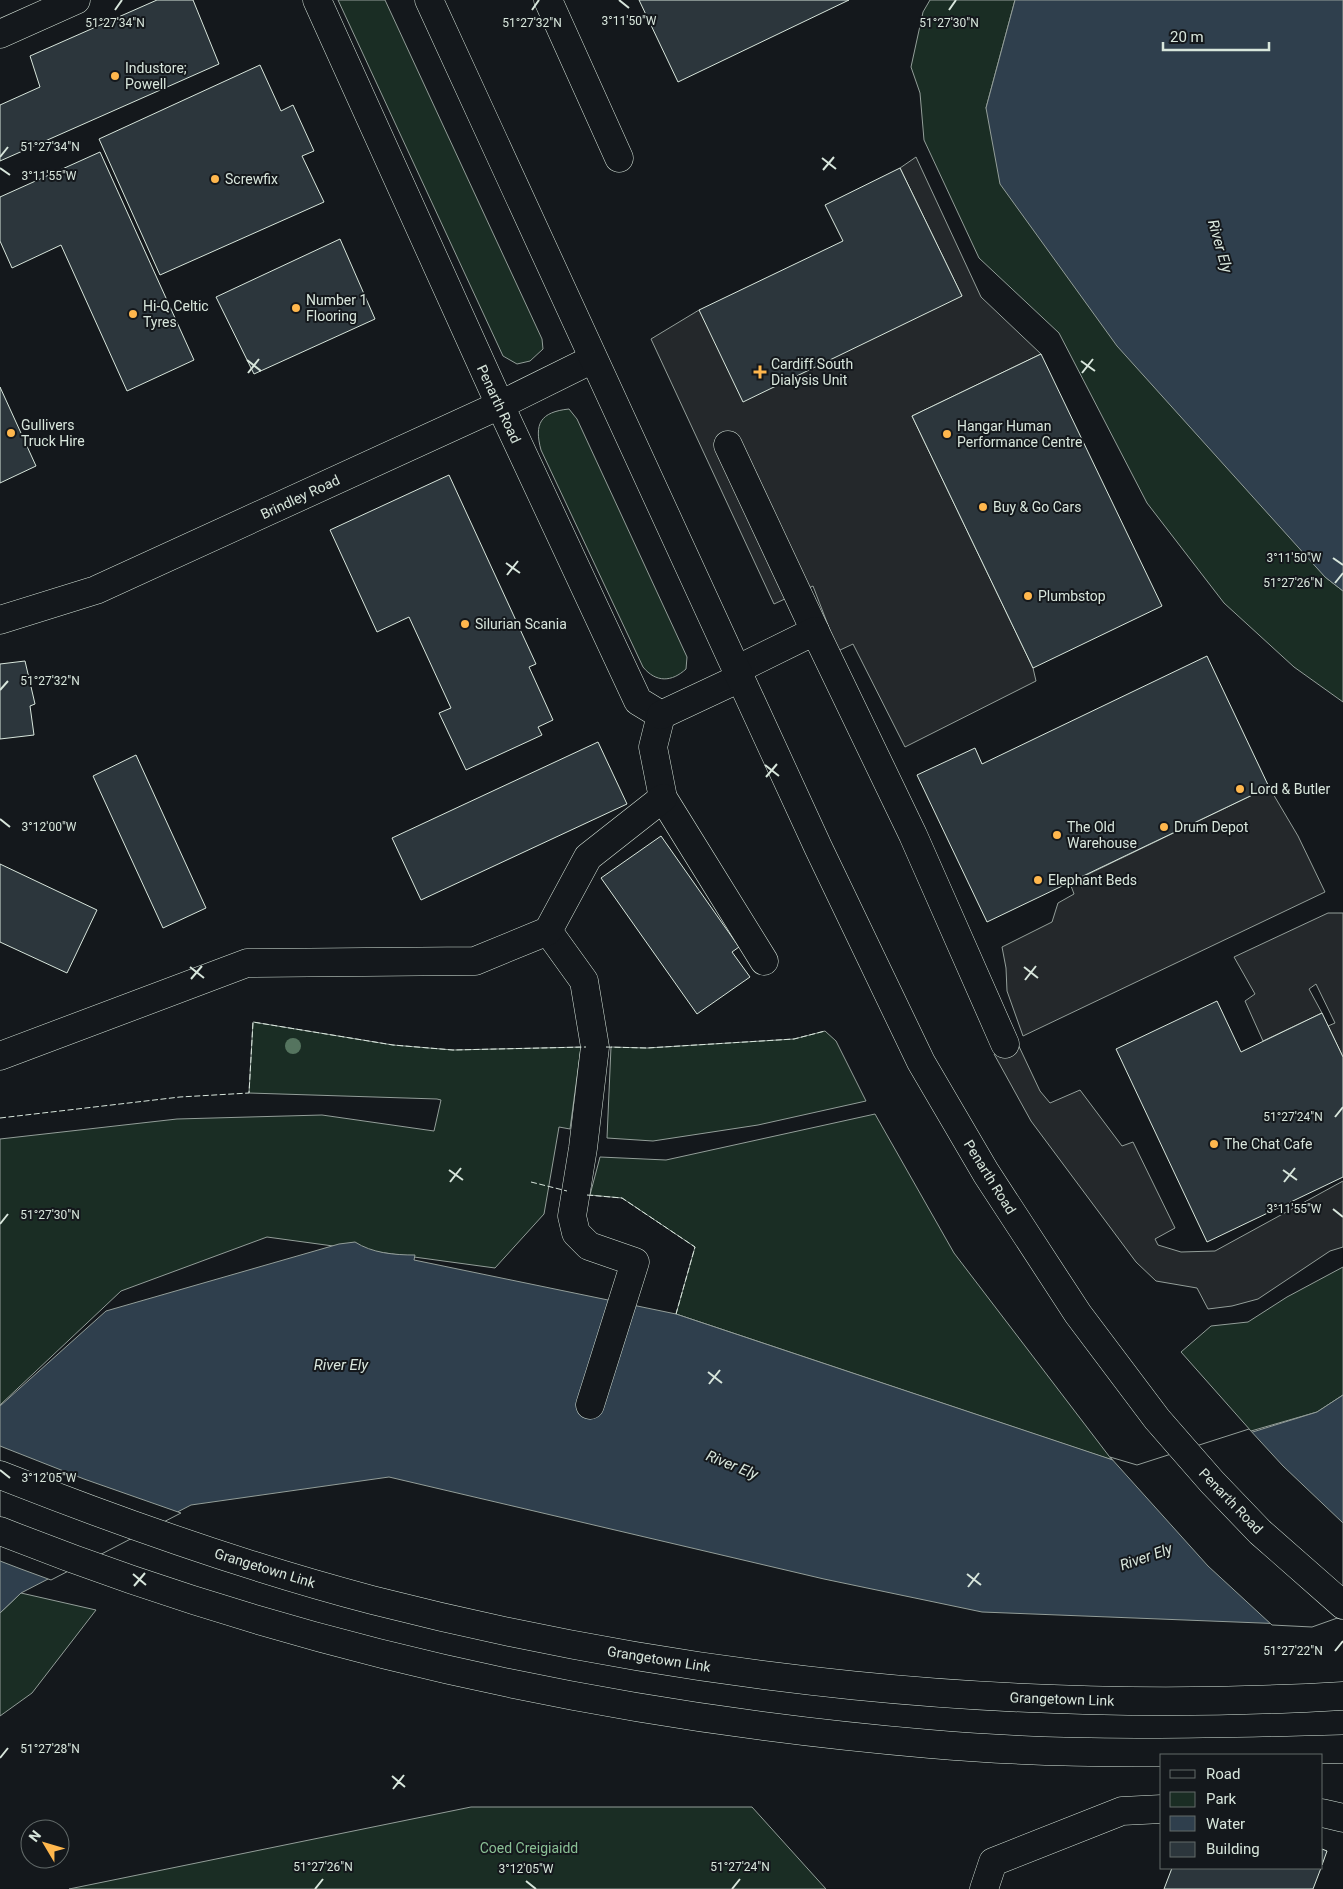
<svg xmlns="http://www.w3.org/2000/svg" width="1343" height="1889" font-family="Roboto,sans-serif">
	<style>
		.green { fill: #1a2d24; stroke: #939e99 }
		.parking { fill: #24282b; stroke: #939e99 }
		.water { fill: #2f3f4d; stroke: #939e99 }
		.pier { fill: #14181c; stroke: #939e99 }
		.building { fill: #2c363c; stroke: #d8e6dc }
		.lines { fill: none; stroke-linecap: round; stroke-linejoin: round }
		.minor-casing { stroke: #d8e6dc; stroke-width: 29 }
		.major-casing { stroke: #d8e6dc; stroke-width: 29 }
		.minor { stroke: #14181c; stroke-width: 28 }
		.major { stroke: #14181c; stroke-width: 28 }
		.fence { stroke: #d8e6dc; stroke-width: 1; stroke-dasharray: 6 2.5; stroke-linecap: butt }
		.tree { fill: #55745f }
		.ticks { fill: none; stroke: #d8e6dc; stroke-width: 2 }
		.poi-dot { fill: #ffb74d; stroke: #14181c; stroke-width: 2 }
		.labels { text-anchor: middle; stroke-width: 4; stroke-linejoin: round; paint-order: stroke }
		.poi-label { font-size: 14px; fill: #d8e6dc; stroke: #14181c; text-anchor: start }
		.street-label { font-size: 14px; fill: #d8e6dc; stroke: #14181c }
		.park-label { font-size: 14px; fill: #8ac095; stroke: #14181c }
		.water-label { font-size: 15px; font-style: italic; fill: #d8e6dc; stroke: #14181c }
		.ticks-label { font-size: 12px; text-anchor: middle; fill: #d8e6dc; stroke: #14181c; stroke-width: 4; stroke-linejoin: round; paint-order: stroke }
	</style>
	<rect width="100%" height="100%" fill="#14181c"/>
	<g class="green">
		<polygon points="338,0 385,0 542,339 543,349 530,361 517,364 503,356"/>
		<polygon points="930,0 1015,0 986,108 1325,577 1343,591 1343,702 1294,667 1224,603 1147,503 1059,333 979,258 924,140 920,93 911,67 923,12"/>
		<path d="M569 409 577 419 687 657 686 669C672 682 656 683 643 667L541 450C534 424 540 412 569 409Z"/>
		<polygon points="253,1022 393,1045 453,1050 581,1047 570,1129 559,1127 544,1214 495,1268 267,1237 121,1291 0,1405 0,1139 177,1119 322,1115 434,1131 441,1100 437,1099 249,1093"/>
		<polygon points="825,1031 836,1041 866,1101 758,1125 653,1141 607,1138 611,1047 647,1048 794,1039"/>
		<polygon points="875,1114 954,1253 1112,1460 676,1314 695,1247 622,1198 590,1195 600,1157 666,1160"/>
		<polygon points="1343,1267 1343,1395 1317,1412 1251,1431 1181,1352 1211,1326 1248,1322 1287,1297"/>
		<polygon points="21,1593 96,1610 32,1693 0,1716 0,1613"/>
		<polygon points="471,1807 752,1807 826,1889 69,1889"/>
	</g>
	<g class="parking">
		<polygon points="916,157 981,297 1041,354 912,416 1033,668 1036,681 905,747 853,644 838,651 813,586 774,604 651,339 699,310 962,296 900,168"/>
		<polygon points="1269,787 1298,836 1325,892 1023,1036 1007,991 1006,968 1002,947 1052,922 1058,903 1074,894 1070,883"/>
		<polygon points="1328,913 1343,913 1343,1057 1328,1026 1335,1023 1316,984 1309,989 1322,1013 1263,1041 1245,1001 1255,994 1234,957"/>
		<polygon points="1016,1040 1040,1091 1050,1103 1080,1090 1122,1146 1133,1142 1175,1228 1155,1239 1158,1245 1181,1252 1215,1251 1343,1181 1343,1247 1330,1251 1258,1299 1232,1306 1208,1309 1197,1288 1156,1281 1136,1262 1031,1121 994,1054 1005,1044"/>
	</g>
	<g class="water">
		<polygon points="1015,0 1343,0 1343,591 1325,577 1117,346 1000,184 986,108"/>
		<path d="M355 1242C372 1253 394 1255 415 1255L414 1260 676 1314 1137 1468 1317 1412 1343 1395V1613L1311 1625 982 1612 824 1579 389 1477 191 1505 21 1593 0 1613V1406L106 1311 339 1244Z"/>
	</g>
	<g class="pier">
		<polygon points="1249,1429 1283,1466 1343,1523 1343,1616 1312,1627 1272,1625 1208,1566 1110,1457 1137,1465"/>
		<polygon points="0,1446 84,1479 181,1513 51,1580 21,1569 0,1561"/>
	</g>
	<g class="building">
		<polygon points="157,0 193,0 219,64 0,161 0,105 40,87 30,56"/>
		<polygon points="639,0 849,0 678,82"/>
		<polygon points="260,65 281,111 293,105 314,151 302,156 324,202 160,275 99,139"/>
		<polygon points="100,152 194,360 127,391 61,245 12,268 0,241 0,197"/>
		<polygon points="900,168 962,296 743,402 699,310 843,241 825,205"/>
		<polygon points="340,239 375,319 254,374 216,297"/>
		<polygon points="1041,354 1162,606 1033,668 912,416"/>
		<polygon points="0,387 36,466 0,483"/>
		<polygon points="449,475 536,664 529,667 553,720 538,727 542,735 466,770 439,713 451,708 409,617 377,632 330,530"/>
		<polygon points="1207,656 1269,787 987,922 917,775 975,748 982,764"/>
		<polygon points="25,661 35,704 30,706 34,735 0,739 0,664"/>
		<polygon points="598,742 627,804 421,900 392,838"/>
		<polygon points="136,755 206,908 163,928 93,776"/>
		<polygon points="661,836 739,947 732,952 750,977 697,1014 601,878"/>
		<polygon points="0,864 97,910 67,973 0,942"/>
		<polygon points="1217,1001 1241,1052 1322,1013 1343,1057 1343,1177 1207,1242 1116,1049"/>
		<polygon points="1322,1849 1327,1851 1322,1865"/>
		<polygon points="1172,1868 1321,1868 1313,1889 1164,1889"/>
	</g>
	<g class="lines">
		<defs>
			<g id="minor">
				<polyline points="317,0 500,405 638,701 661,715"/>
				<polyline points="548,0 619,158"/>
				<polyline points="0,34 76,0"/>
				<polyline points="728,445 815,631"/>
				<polyline points="0,620 96,590 500,405 593,359"/>
				<polyline points="736,670 815,631 913,835 1005,1044"/>
				<polyline points="661,715 653,747 663,798 764,961"/>
				<polyline points="661,715 740,678"/>
				<polyline points="548,931 584,981 595,1047 583,1148 572,1216 576,1233 589,1246 635,1262 590,1405"/>
				<polyline points="0,1056 247,963 475,961 548,931 588,857 663,798"/>
				<polyline points="1322,1813 1343,1818"/>
				<polyline points="984,1889 993,1862 1122,1811 1162,1809"/>
			</g>
			<g id="major">
				<polyline points="429,0 818,847 921,1062 986,1173 1078,1314 1157,1419 1212,1482 1260,1532 1343,1605"/>
				<path d="M0 1475C122 1523 246 1567 372 1600 688 1681 1018 1715 1343 1696"/>
				<path d="M0 1531C297 1649 612 1717 930 1744 1067 1756 1205 1753 1343 1749"/>
			</g>
		</defs>
		<use href="#minor" class="minor-casing"/>
		<use href="#major" class="major-casing"/>
		<use href="#minor" class="minor"/>
		<use href="#major" class="major"/>
		<g class="fence">
			<polyline points="606,1047 647,1048 794,1039 825,1031"/>
			<polyline points="0,1118 180,1097 249,1093 253,1022 393,1045 453,1050 586,1047"/>
			<polyline points="531,1182 567,1191"/>
			<polyline points="587,1195 622,1198 695,1247 676,1314"/>
		</g>
	</g>
	<circle class="tree" cx="293" cy="1046" r="8"/>
	<path class="ticks" d="M619 0 629 8M115 10 122 0M532 10 539 0M949 10 956 0M0 157 8 147M822 158 836 169M0 168 10 175M823 170 834 157M247 360 261 371M1081 361 1095 371M248 373 259 359M1082 373 1093 359M1333 558 1343 565M506 563 520 573M507 575 518 561M1335 583 1343 573M0 690 8 681M765 765 779 776M766 777 777 764M0 819 10 827M190 967 204 978M1024 967 1038 978M191 979 202 966M1025 980 1036 966M1335 1117 1343 1107M449 1170 463 1180M1283 1170 1297 1180M450 1182 461 1168M1284 1182 1295 1168M1333 1209 1343 1217M0 1224 8 1214M708 1372 722 1383M709 1384 720 1370M0 1470 10 1478M133 1574 146 1585M967 1574 981 1585M134 1586 145 1573M968 1587 979 1573M1335 1651 1343 1641M0 1758 8 1748M392 1776 405 1787M393 1789 404 1775M526 1881 536 1889M315 1889 323 1879M732 1889 740 1879"/>
	<g class="poi-dot">
		<circle cx="115" cy="76" r="5"/>
		<circle cx="215" cy="179" r="5"/>
		<circle cx="296" cy="308" r="5"/>
		<circle cx="133" cy="314" r="5"/>
		<path d="M757.5 364.5h5v5h5v5h-5v5h-5v-5h-5v-5h5z"/>
		<circle cx="11" cy="433" r="5"/>
		<circle cx="947" cy="434" r="5"/>
		<circle cx="983" cy="507" r="5"/>
		<circle cx="1028" cy="596" r="5"/>
		<circle cx="465" cy="624" r="5"/>
		<circle cx="1240" cy="789" r="5"/>
		<circle cx="1164" cy="827" r="5"/>
		<circle cx="1057" cy="835" r="5"/>
		<circle cx="1038" cy="880" r="5"/>
		<circle cx="1214" cy="1144" r="5"/>
	</g>
	<g class="labels">
		<g class="poi-label">
			<text x="125" y="73">Industore;<tspan x="125" dy="16">Powell</tspan></text>
			<text x="225" y="184">Screwfix</text>
			<text x="306" y="305">Number 1<tspan x="306" dy="16">Flooring</tspan></text>
			<text x="143" y="311">Hi-Q Celtic<tspan x="143" dy="16">Tyres</tspan></text>
			<text x="771" y="369">Cardiff South<tspan x="771" dy="16">Dialysis Unit</tspan></text>
			<text x="21" y="430">Gullivers<tspan x="21" dy="16">Truck Hire</tspan></text>
			<text x="957" y="431">Hangar Human<tspan x="957" dy="16">Performance Centre</tspan></text>
			<text x="993" y="512">Buy &amp; Go Cars</text>
			<text x="1038" y="601">Plumbstop</text>
			<text x="475" y="629">Silurian Scania</text>
			<text x="1250" y="794">Lord &amp; Butler</text>
			<text x="1067" y="832">The Old<tspan x="1067" dy="16">Warehouse</tspan></text>
			<text x="1174" y="832">Drum Depot</text>
			<text x="1048" y="885">Elephant Beds</text>
			<text x="1224" y="1149">The Chat Cafe</text>
		</g>
		<g class="street-label">
			<text transform="translate(499 404) rotate(65)" y="5">Penarth Road</text>
			<text transform="translate(300 497) rotate(-25)" y="5">Brindley Road</text>
			<text transform="translate(990 1177) rotate(58)" y="5">Penarth Road</text>
			<text transform="translate(1231 1501) rotate(46)" y="5">Penarth Road</text>
			<text transform="translate(265 1568) rotate(17)" y="5">Grangetown Link</text>
			<text transform="translate(659 1659) rotate(9)" y="5">Grangetown Link</text>
			<text transform="translate(1062 1699) rotate(2)" y="5">Grangetown Link</text>
		</g>
		<g class="park-label">
			<text x="529" y="1853">Coed Creigiaidd</text>
		</g>
		<g class="water-label">
			<text transform="translate(1220 246) rotate(74)" y="5">River Ely</text>
			<text x="341" y="1370">River Ely</text>
			<text transform="translate(732 1465) rotate(22)" y="5">River Ely</text>
			<text transform="translate(1146 1557) rotate(-19)" y="5">River Ely</text>
		</g>
	</g>
	<g class="ticks-label">
		<text x="629" y="25">3°11'50"W</text>
		<text x="115" y="27">51°27'34"N</text>
		<text x="532" y="27">51°27'32"N</text>
		<text x="949" y="27">51°27'30"N</text>
		<text x="50" y="151">51°27'34"N</text>
		<text x="49" y="180">3°11'55"W</text>
		<text x="1294" y="562">3°11'50"W</text>
		<text x="1293" y="587">51°27'26"N</text>
		<text x="50" y="685">51°27'32"N</text>
		<text x="49" y="831">3°12'00"W</text>
		<text x="1293" y="1121">51°27'24"N</text>
		<text x="1294" y="1213">3°11'55"W</text>
		<text x="50" y="1219">51°27'30"N</text>
		<text x="49" y="1482">3°12'05"W</text>
		<text x="1293" y="1655">51°27'22"N</text>
		<text x="50" y="1753">51°27'28"N</text>
		<text x="323" y="1871">51°27'26"N</text>
		<text x="740" y="1871">51°27'24"N</text>
		<text x="526" y="1873">3°12'05"W</text>
	</g>
	<rect x="1160" y="1754" width="162" height="115" fill="#14181c" stroke="#626a69"/>
	<rect x="1170" y="1770" width="25" height="8" fill="#14181c" stroke="#626a69"/>
	<text x="1206" y="1779" font-size="15" fill="#d8e6dc">Road</text>
	<rect x="1170" y="1792" width="25" height="15" fill="#1a2d24" stroke="#626a69"/>
	<text x="1206" y="1804" font-size="15" fill="#d8e6dc">Park</text>
	<rect x="1170" y="1816" width="25" height="15" fill="#2f3f4d" stroke="#626a69"/>
	<text x="1206" y="1829" font-size="15" fill="#d8e6dc">Water</text>
	<rect x="1170" y="1842" width="25" height="15" fill="#2c363c" stroke="#626a69"/>
	<text x="1206" y="1854" font-size="15" fill="#d8e6dc">Building</text>
	<g transform="translate(45 1844) rotate(308)"><circle r="24" fill="#14181c" stroke="#626a69"/>
	<path d="M0-4L9 19L0 12L-9 19Z" fill="#ffb74d"/>
	<text y="-8" font-size="14" font-weight="bold" text-anchor="middle" fill="#d8e6dc">N</text>
	</g>
	<path d="M1163 42v8h106v-8" fill="none" stroke="#d8e6dc" stroke-width="2.5"/>
	<text x="1170" y="42" font-size="15" fill="#d8e6dc" stroke="#14181c" stroke-width="4" paint-order="stroke">20 m</text>
</svg>
